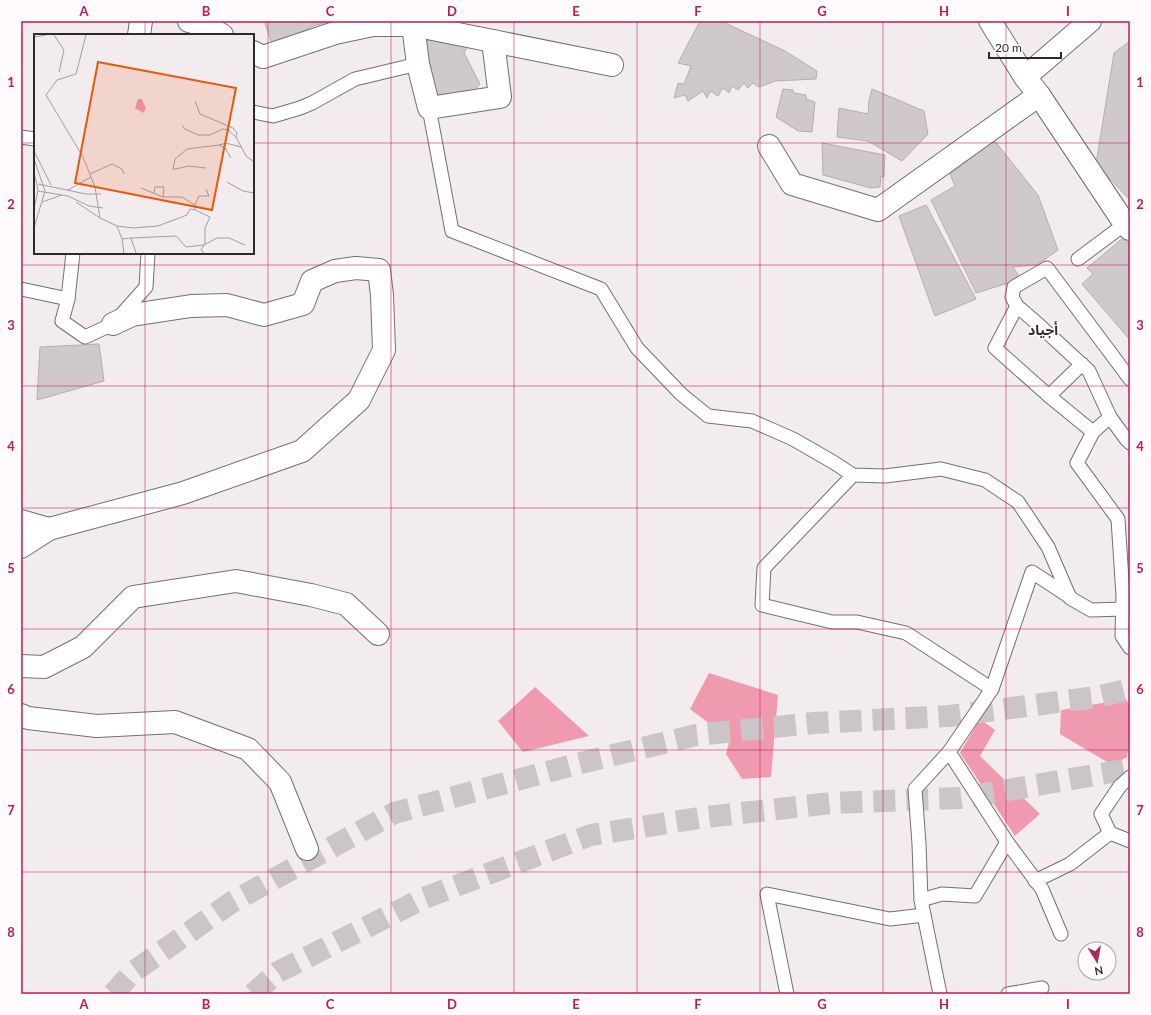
<svg xmlns="http://www.w3.org/2000/svg" width="1151" height="1015" font-family="Lato,'Noto Sans Arabic',sans-serif">
	<style>
		.forest { fill: #f09ab0 }
		.building { fill: #d0c9cb; stroke: #b5aeaf }
		.lines { fill: none; stroke-linecap: round; stroke-linejoin: round }
		.highway-tunnel { stroke: #cbc5c7; stroke-width: 22; stroke-dasharray: 22 11; stroke-linecap: butt }
		.lane-casing { stroke: #766f71; stroke-width: 15 }
		.street-casing { stroke: #766f71; stroke-width: 24 }
		.lane { stroke: #fff; stroke-width: 13 }
		.street { stroke: #fff; stroke-width: 22 }
		.grid { fill: none; stroke: #c2185b; stroke-width: 1; stroke-opacity: 0.55 }
		.labels { text-anchor: middle; stroke-width: 3.5; stroke-linejoin: round; paint-order: stroke }
		.neighbourhood-label { font-size: 14px; font-weight: bold; fill: #2f2a2b; stroke: #fffafb }
		.inset-road { fill: none; stroke: #a39ea0; stroke-width: 1 }
		.view { fill: #e8590c; fill-opacity: 0.15; stroke: #e8590c; stroke-width: 2 }
		.inset-edge { fill: none; stroke: #2c2a2a; stroke-width: 2 }
		.neatline { fill: none; stroke: #c2185b; stroke-width: 1.5 }
		.grid-label { font-size: 13px; text-anchor: middle; font-weight: bold; fill: #c2185b }
	</style>
	<rect width="100%" height="100%" fill="#f3ecee"/>
	<g class="forest">
		<polygon points="709,673 778,695 771,777 742,779 726,754 730,739 690,709"/>
		<polygon points="535,687 589,736 523,752 498,721"/>
		<polygon points="1126,699 1130,707 1130,736 1127,757 1112,765 1060,734 1061,710"/>
		<polygon points="980,719 995,730 980,756 1040,814 1015,836 960,753"/>
	</g>
	<g class="building">
		<polygon points="269,21 331,21 313,26 273,47 265,23"/>
		<polygon points="700,21 721,21 785,51 817,71 816,79 775,81 759,87 753,83 748,88 744,83 738,90 732,86 729,93 723,88 718,96 710,91 707,98 703,91 688,101 685,95 674,98 678,83 684,84 691,66 678,63"/>
		<polygon points="450,37 467,47 464,53 480,84 467,98 447,104 429,84 422,41"/>
		<polygon points="1130,41 1130,200 1096,164 1114,53"/>
		<polygon points="783,89 793,90 794,93 806,95 806,99 815,102 812,132 798,131 776,117"/>
		<polygon points="872,89 924,111 928,134 902,161 868,141 837,137 839,108 868,114 869,101"/>
		<polygon points="994,140 1038,195 1058,250 1037,265 1013,267 1021,279 976,293 931,200 955,186 950,174"/>
		<polygon points="822,143 885,155 884,177 881,176 880,187 871,188 823,175"/>
		<polygon points="926,205 976,299 935,316 899,216"/>
		<polygon points="1123,238 1130,245 1130,340 1082,284 1093,274 1087,268"/>
		<polygon points="99,344 104,381 37,400 40,347"/>
	</g>
	<g class="lines">
		<g class="highway-tunnel">
			<polyline points="113,994 133,972 232,902 394,813 577,764 696,735 814,723 949,716 1097,697 1130,689"/>
			<polyline points="253,994 278,972 424,898 591,835 706,817 832,803 961,798 1130,769"/>
		</g>
		<defs>
			<g id="lane">
				<polyline points="429,108 452,231 601,289 637,348 681,394 708,416 752,421 793,439 833,462 853,475 885,476 941,469 985,480 1018,502 1048,547 1070,598 1091,610 1123,609 1130,608"/>
				<polyline points="253,112 273,116 300,108 312,103 355,79 418,64"/>
				<polyline points="21,137 35,139"/>
				<polyline points="1078,259 1125,224"/>
				<polyline points="21,289 68,299 62,321 85,337 113,324 146,287 148,253"/>
				<polyline points="68,299 73,253"/>
				<polyline points="1017,306 995,348 1049,396 1093,432"/>
				<polyline points="1130,379 1047,268 1014,287 1012,297 1017,306 1039,325 1089,371 1110,417 1126,439 1130,443"/>
				<polyline points="1049,396 1082,364"/>
				<polyline points="1110,417 1093,432 1077,463 1118,519 1123,596 1122,636 1130,648"/>
				<polyline points="853,475 764,568 762,605 832,622 857,622 906,633 992,689"/>
				<polyline points="949,752 992,689 1032,572 1070,597"/>
				<polyline points="1130,777 1120,786 1101,814 1110,833 1130,841"/>
				<polyline points="1035,881 1070,864 1110,833"/>
				<polyline points="921,900 942,894 975,896 1007,842"/>
				<polyline points="787,994 767,894 890,919 924,915"/>
				<polyline points="940,994 921,900 919,844 915,789 949,752 1007,842 1042,889 1061,934"/>
				<polyline points="1008,994 1042,988"/>
			</g>
			<g id="street">
				<polyline points="189,21 205,25 222,35"/>
				<polyline points="990,21 1025,77 1039,95 1125,224 1130,229"/>
				<polyline points="413,25 418,64 429,108 500,97 493,41"/>
				<polyline points="139,35 141,21"/>
				<polyline points="253,52 263,57 335,33 373,25 413,25 612,65"/>
				<polyline points="1025,77 1090,21"/>
				<polyline points="769,146 792,184 878,210 1039,95"/>
				<polyline points="21,521 49,529 183,493 302,451 359,400 384,350 382,295 379,270 356,268 335,271 312,281 303,304 264,315 227,305 191,306 132,315 113,324"/>
				<polyline points="21,547 49,529"/>
				<polyline points="21,666 44,667 83,647 133,597 236,581 311,595 346,604 378,634"/>
				<polyline points="21,715 28,718 97,726 175,722 248,749 280,782 307,849"/>
			</g>
		</defs>
		<use href="#lane" class="lane-casing"/>
		<use href="#street" class="street-casing"/>
		<use href="#lane" class="lane"/>
		<use href="#street" class="street"/>
	</g>
	<path class="grid" d="M145 21V35M268 21V994M391 21V994M514 21V994M637 21V994M760 21V994M883 21V994M1006 21V994M21 143H35M253 143H1130M145 253V994M21 265H1130M21 386H1130M21 508H1130M21 629H1130M21 750H1130M21 872H1130"/>
	<g class="labels">
		<g class="neighbourhood-label">
			<text x="1043" y="335">أجياد</text>
		</g>
	</g>
	<g transform="translate(34 34)">
		<rect width="220" height="220" fill="#f3ecee"/>
		<path d="M104 65H108L112 75 109 79 101 74Z" fill="#f09ab0"/>
		<path class="inset-road" d="M20 1 30 16 25 38M52 1 42 40 23 46 12 61 49 123 61 153 66 184M0 3 12 1M161 67 166 80 199 94 203 99 202 103M148 91 151 95 164 101H176L189 95 194 96 202 103 212 122 220 128M185 111 192 109 207 113M0 117 17 151M0 125 11 157 0 194M172 134 154 132 142 135H139L141 125 153 115 185 111 191 114 197 124M0 138 4 156 0 175M56 140 78 130 88 135 90 140M193 148 209 157 220 159M4 150 52 160H67M107 154 129 163H148L161 171V176M34 156 57 143M4 157 34 162 55 172 69 174M120 159 121 153H130L129 163M8 168 28 161M42 168 66 184 83 192 99 194 124 192 153 181 156 175 161 176 176 183 171 194V209L167 216 170 219M161 171 165 162H175L172 155M83 192 88 205 97 204 102 219M97 204 142 202 152 213 170 211 183 204H195L211 211M88 205 90 219"/>
		<path class="view" d="M64 28 202 54 178 176 41 149Z"/>
		<rect width="220" height="220" class="inset-edge"/>
	</g>
	<rect width="1151" height="1015" fill="none" stroke="#fffafb" stroke-width="44"/>
	<g transform="translate(1097 961) rotate(169)"><circle r="19" fill="#fffafb" stroke="#aba7a7"/>
	<path d="M0-3L7 15L0 10L-7 15Z" fill="#b3265d"/>
	<text y="-6" font-size="11" font-weight="bold" text-anchor="middle" fill="#2c2a2a">N</text>
	</g>
	<path d="M989 52v6h72v-6" fill="none" stroke="#2c2a2a" stroke-width="2"/>
	<text x="995" y="52" font-size="12" fill="#2c2a2a" stroke="#fffafb" stroke-width="3" paint-order="stroke">20 m</text>
	<rect x="22" y="22" width="1107" height="971" class="neatline"/>
	<g class="grid-label">
		<text x="84" y="16">A</text>
		<text x="206" y="16">B</text>
		<text x="330" y="16">C</text>
		<text x="452" y="16">D</text>
		<text x="576" y="16">E</text>
		<text x="698" y="16">F</text>
		<text x="822" y="16">G</text>
		<text x="944" y="16">H</text>
		<text x="1068" y="16">I</text>
		<text x="11" y="87">1</text>
		<text x="1140" y="87">1</text>
		<text x="11" y="209">2</text>
		<text x="1140" y="209">2</text>
		<text x="11" y="330">3</text>
		<text x="1140" y="330">3</text>
		<text x="11" y="451">4</text>
		<text x="1140" y="451">4</text>
		<text x="11" y="573">5</text>
		<text x="1140" y="573">5</text>
		<text x="11" y="694">6</text>
		<text x="1140" y="694">6</text>
		<text x="11" y="815">7</text>
		<text x="1140" y="815">7</text>
		<text x="11" y="937">8</text>
		<text x="1140" y="937">8</text>
		<text x="84" y="1009">A</text>
		<text x="206" y="1009">B</text>
		<text x="330" y="1009">C</text>
		<text x="452" y="1009">D</text>
		<text x="576" y="1009">E</text>
		<text x="698" y="1009">F</text>
		<text x="822" y="1009">G</text>
		<text x="944" y="1009">H</text>
		<text x="1068" y="1009">I</text>
	</g>
</svg>
